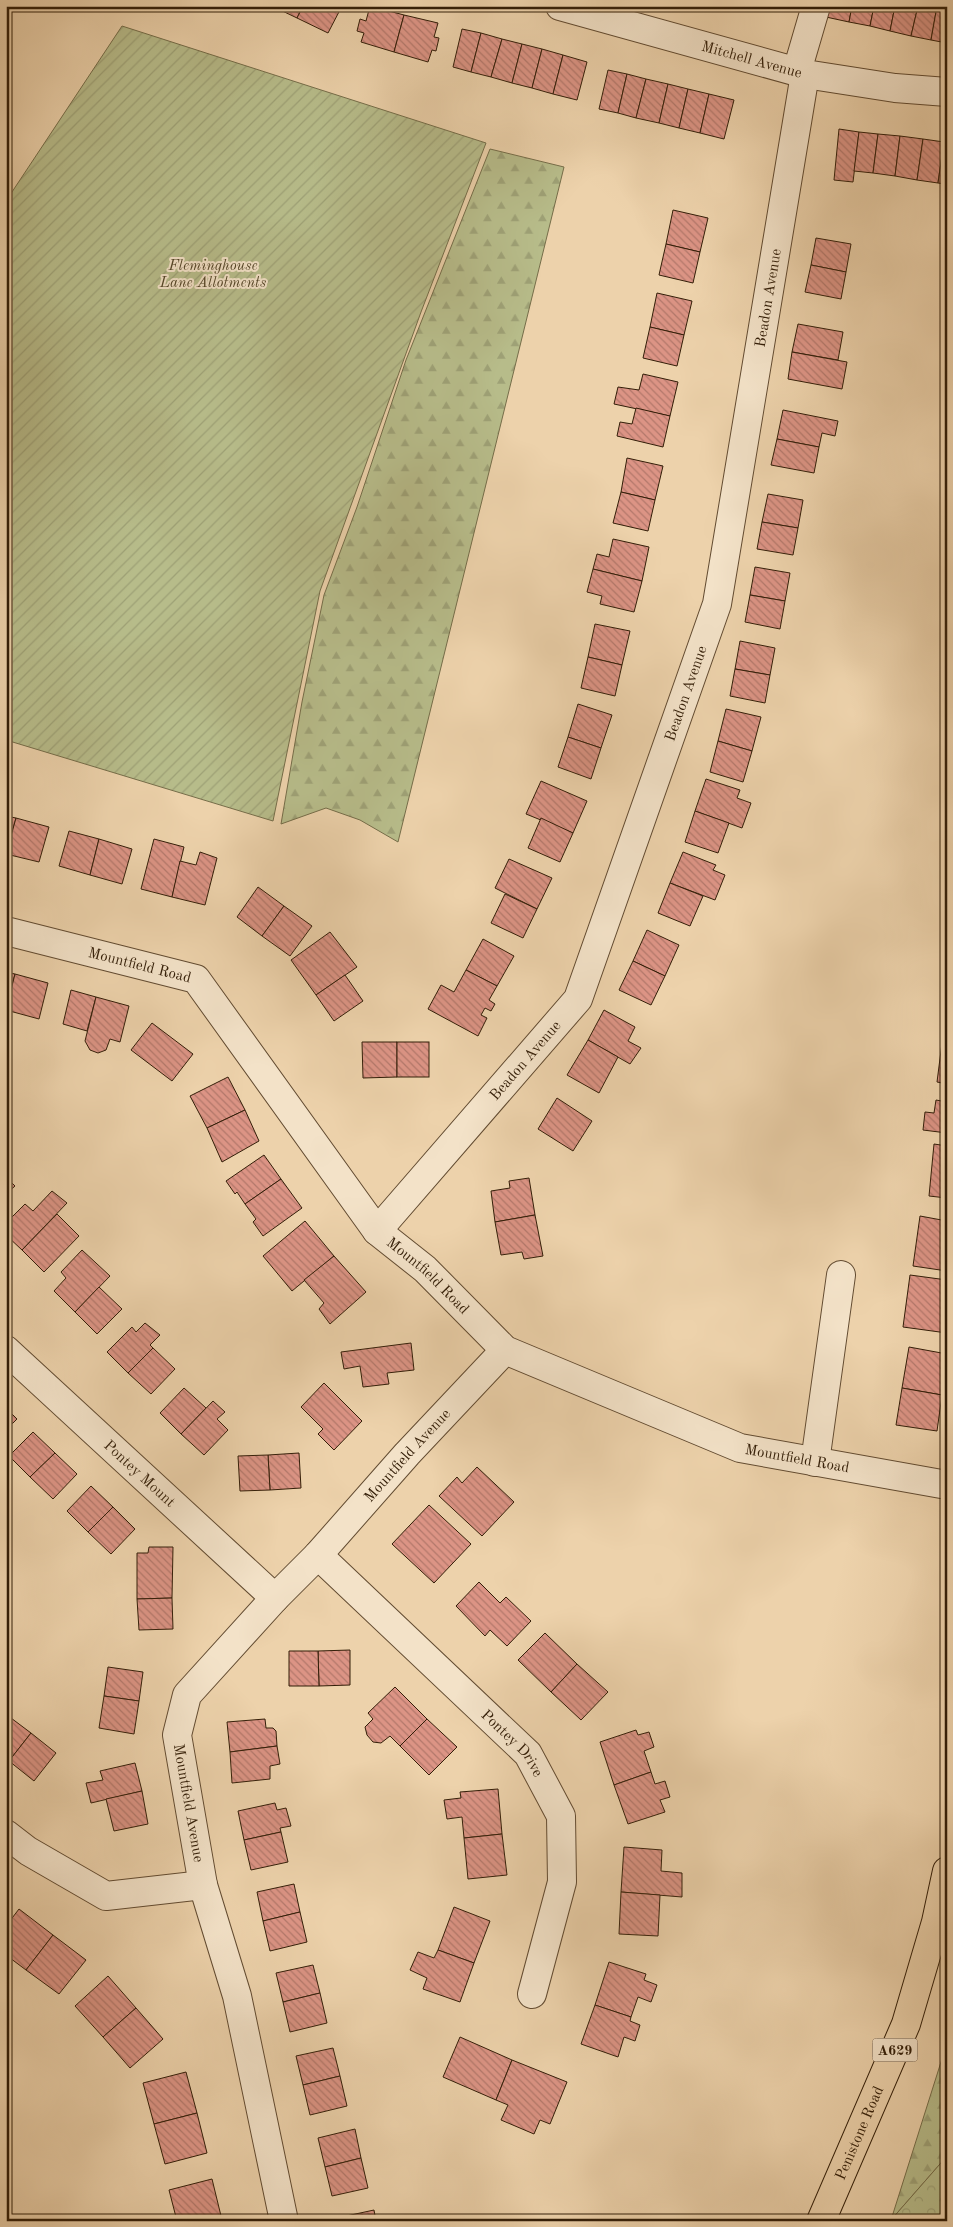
<svg xmlns="http://www.w3.org/2000/svg" width="953" height="2227" font-family="'Old Standard TT',serif">
	<style>
		.forest { fill: url(#forest-firs); stroke: #756d49 }
		.park { fill: url(#park-crowns); stroke: #756d49 }
		.garden { fill: url(#garden-furrows); stroke: #756d49 }
		.building { fill: url(#building-back-hatch); stroke: #331e08 }
		.lines { fill: none; stroke-linecap: round; stroke-linejoin: round }
		.minor-casing { stroke: #624b31; stroke-width: 30 }
		.highway-casing { stroke: #331e08; stroke-width: 30 }
		.minor { stroke: #f3e2c8; stroke-width: 28 }
		.highway { stroke: #edd2ab; stroke-width: 28 }
		.labels { text-anchor: middle; stroke-width: 4; stroke-linejoin: round; paint-order: stroke }
		.shield { fill: #f3e2c8; stroke: #6d5942; stroke-width: 1 }
		.shield-label { font-size: 14px; font-weight: bold; fill: #331e08 }
		.street-label { font-size: 15px; fill: #331e08; stroke: #f3e2c8 }
		.park-label { font-size: 15px; font-style: italic; fill: #544628; stroke: #f3e2c8 }
	</style>
	<defs>
		<pattern id="forest-firs" width="22" height="20" patternUnits="userSpaceOnUse" patternTransform="scale(1.25)"><rect width="22" height="20" fill="#b7bc8a"/><path d="M5 1l3.5 6h-7zM16 11l3.5 6h-7z" fill="#9ea176"/></pattern>
		<pattern id="park-crowns" width="20" height="18" patternUnits="userSpaceOnUse" patternTransform="scale(1.25)"><rect width="20" height="18" fill="#b7bc8a"/><path d="M2 6a3 3 0 1 1 6 0M12 15a3 3 0 1 1 6 0" fill="none" stroke="#9ea176"/></pattern>
		<pattern id="garden-furrows" width="10" height="10" patternUnits="userSpaceOnUse" patternTransform="scale(1.25)"><rect width="10" height="10" fill="#b7bc8a"/><path d="M-1 1l2-2M0 10L10 0M9 11l2-2" fill="none" stroke="#9ea176"/></pattern>
		<pattern id="building-back-hatch" width="6" height="6" patternUnits="userSpaceOnUse" patternTransform="scale(1.25)"><rect width="6" height="6" fill="#dc9485"/><path d="M-1 5l2 2M0 0l6 6M5-1l2 2" fill="none" stroke="#b3786b"/></pattern>
	</defs>
	<rect width="100%" height="100%" fill="#edd2ab"/>
	<filter id="stains"><feTurbulence type="fractalNoise" baseFrequency=".004" numOctaves="4"/><feColorMatrix values="0 0 0 0 .2 0 0 0 0 .09 0 0 0 0 .02 0 0 0 .5 -.17"/></filter>
	<radialGradient id="worn" r=".72"><stop offset=".6" stop-color="#630" stop-opacity="0"/><stop offset="1" stop-color="#630" stop-opacity=".3"/></radialGradient>
	<g class="forest">
		<polygon points="490,149 564,167 398,842 360,820 326,808 281,824 302,702 324,595 357,507 406,360"/>
		<polygon points="947,2043 947,2156 891,2220"/>
	</g>
	<polygon class="park" points="947,2156 947,2221 892,2221 891,2220"/>
	<polygon class="garden" points="122,26 486,143 421,312 320,591 273,821 6,740 6,201"/>
	<g class="building">
		<polygon points="272,6 303,6 297,18"/>
		<polygon points="303,6 342,6 328,33 297,18"/>
		<polygon points="370,6 404,15 394,52 361,42 364,33 357,31 360,19 366,21"/>
		<polygon points="829,6 852,6 849,22 826,17"/>
		<polygon points="852,6 874,6 870,26 849,22"/>
		<polygon points="874,6 895,6 890,31 870,26"/>
		<polygon points="895,6 918,6 911,36 890,31"/>
		<polygon points="918,6 937,6 931,40 911,36"/>
		<polygon points="937,6 947,6 947,43 931,40"/>
		<polygon points="404,15 438,23 434,37 439,38 436,51 432,50 428,62 394,52"/>
		<polygon points="462,29 481,33 471,72 453,67"/>
		<polygon points="481,33 502,39 491,77 471,72"/>
		<polygon points="502,39 522,44 512,83 491,77"/>
		<polygon points="522,44 542,49 532,88 512,83"/>
		<polygon points="542,49 563,55 553,94 532,88"/>
		<polygon points="563,55 587,62 577,100 553,94"/>
		<polygon points="608,70 627,74 618,113 599,109"/>
		<polygon points="627,74 646,79 636,118 618,113"/>
		<polygon points="646,79 668,84 659,123 636,118"/>
		<polygon points="668,84 688,89 679,128 659,123"/>
		<polygon points="688,89 709,94 700,133 679,128"/>
		<polygon points="709,94 734,100 724,139 700,133"/>
		<polygon points="839,129 859,132 853,182 834,180"/>
		<polygon points="859,132 878,134 873,173 854,171"/>
		<polygon points="878,134 900,136 895,176 873,173"/>
		<polygon points="900,136 923,139 917,180 895,176"/>
		<polygon points="923,139 944,142 938,183 917,180"/>
		<polygon points="944,142 947,142 947,193 943,193 944,184 938,183"/>
		<polygon points="673,210 708,218 700,252 666,244"/>
		<polygon points="816,238 851,244 846,272 811,265"/>
		<polygon points="666,244 700,252 693,283 659,275"/>
		<polygon points="811,265 846,272 841,299 805,292"/>
		<polygon points="657,293 692,301 684,335 650,327"/>
		<polygon points="798,324 843,332 838,360 792,352"/>
		<polygon points="650,327 684,335 677,366 643,358"/>
		<polygon points="792,352 847,362 842,389 788,379"/>
		<polygon points="643,374 678,382 670,416 614,404 618,387 639,390"/>
		<polygon points="636,408 670,416 663,447 617,436 620,422 632,424"/>
		<polygon points="783,410 838,421 835,436 822,433 819,447 777,439"/>
		<polygon points="777,439 819,447 814,473 771,465"/>
		<polygon points="627,458 663,466 655,500 621,492"/>
		<polygon points="621,492 655,500 648,531 613,523"/>
		<polygon points="768,494 803,500 798,528 762,522"/>
		<polygon points="762,522 798,528 793,555 757,549"/>
		<polygon points="613,539 649,547 642,581 593,569 597,554 609,557"/>
		<polygon points="755,567 790,573 785,601 750,595"/>
		<polygon points="593,569 642,581 634,612 600,604 602,596 587,592"/>
		<polygon points="750,595 785,601 780,629 745,622"/>
		<polygon points="595,624 630,631 622,665 588,657"/>
		<polygon points="740,641 775,648 770,675 735,669"/>
		<polygon points="588,657 622,665 615,696 581,688"/>
		<polygon points="735,669 770,675 765,703 730,696"/>
		<polygon points="578,704 612,715 601,748 568,737"/>
		<polygon points="726,709 761,717 752,751 718,741"/>
		<polygon points="568,737 601,748 591,779 558,767"/>
		<polygon points="718,741 752,751 743,782 710,772"/>
		<polygon points="706,779 740,790 737,798 751,803 742,828 695,811"/>
		<polygon points="541,781 587,801 573,833 526,814"/>
		<polygon points="695,811 729,823 718,853 685,842"/>
		<polygon points="6,816 16,818 6,854"/>
		<polygon points="16,818 49,827 39,862 6,854"/>
		<polygon points="541,818 573,833 560,862 528,848"/>
		<polygon points="69,831 99,839 90,875 59,866"/>
		<polygon points="99,839 132,849 122,884 90,875"/>
		<polygon points="154,839 184,847 172,897 141,889"/>
		<polygon points="200,852 217,858 205,905 172,897 180,861 196,865"/>
		<polygon points="683,852 716,865 713,870 725,875 715,900 670,883"/>
		<polygon points="509,859 552,878 537,909 495,888"/>
		<polygon points="670,883 703,896 690,926 658,913"/>
		<polygon points="258,887 284,906 262,936 237,917"/>
		<polygon points="505,894 537,909 523,938 491,923"/>
		<polygon points="284,906 312,926 290,956 262,936"/>
		<polygon points="647,930 679,945 665,976 633,961"/>
		<polygon points="330,932 357,967 316,995 291,960"/>
		<polygon points="483,939 514,956 497,986 466,970"/>
		<polygon points="633,961 665,976 651,1005 619,990"/>
		<polygon points="466,970 497,986 489,1000 495,1004 491,1011 485,1008 481,1015 487,1018 478,1036 428,1009 441,985 454,992"/>
		<polygon points="6,972 15,974 6,1006"/>
		<polygon points="15,974 48,983 39,1019 6,1010"/>
		<polygon points="345,975 363,1001 334,1021 316,995"/>
		<polygon points="947,977 947,1010 942,1009"/>
		<polygon points="71,990 96,997 87,1031 63,1024"/>
		<polygon points="96,997 129,1006 120,1042 110,1039 106,1050 98,1053 90,1050 85,1041"/>
		<polygon points="604,1010 635,1027 628,1041 641,1048 630,1064 588,1040"/>
		<polygon points="152,1023 193,1054 172,1081 131,1050"/>
		<polygon points="943,1035 947,1035 947,1084 937,1082"/>
		<polygon points="588,1040 618,1057 599,1093 567,1075"/>
		<polygon points="362,1042 397,1042 397,1077 363,1078"/>
		<rect x="397" y="1042" width="32" height="35"/>
		<polygon points="228,1077 245,1110 207,1128 190,1096"/>
		<polygon points="557,1098 592,1121 573,1151 538,1129"/>
		<polygon points="936,1100 947,1102 947,1133 923,1130 925,1112 934,1113"/>
		<polygon points="245,1110 259,1141 222,1162 207,1128"/>
		<polygon points="934,1144 947,1146 947,1198 929,1196"/>
		<polygon points="264,1155 281,1179 245,1204 237,1192 235,1194 226,1181"/>
		<polygon points="6,1177 15,1186 6,1194"/>
		<polygon points="529,1178 535,1215 495,1222 491,1191 510,1188 509,1181"/>
		<polygon points="281,1179 302,1208 263,1236 253,1222 256,1219 245,1204"/>
		<polygon points="52,1191 67,1203 22,1250 6,1235 6,1223 25,1204 33,1211"/>
		<polygon points="57,1214 79,1236 44,1272 22,1250"/>
		<polygon points="535,1215 543,1256 524,1259 522,1252 501,1255 495,1222"/>
		<polygon points="920,1216 947,1221 947,1271 913,1266"/>
		<polygon points="305,1221 334,1256 292,1291 263,1256"/>
		<polygon points="82,1250 110,1276 75,1312 54,1291 66,1278 61,1272"/>
		<polygon points="334,1256 366,1292 330,1324 319,1309 324,1303 304,1280"/>
		<polygon points="910,1275 947,1280 947,1333 903,1327"/>
		<polygon points="99,1287 122,1309 97,1334 75,1312"/>
		<polygon points="145,1323 160,1335 150,1345 153,1348 128,1373 107,1352 132,1327 136,1332"/>
		<polygon points="411,1343 414,1370 387,1373 389,1384 363,1387 360,1366 344,1369 341,1352"/>
		<polygon points="909,1347 947,1354 942,1395 902,1388"/>
		<polygon points="153,1348 175,1369 151,1394 128,1373"/>
		<polygon points="324,1383 362,1421 334,1450 318,1434 323,1429 301,1407"/>
		<polygon points="184,1388 206,1408 181,1434 160,1413"/>
		<polygon points="902,1388 942,1395 937,1431 896,1425"/>
		<polygon points="213,1401 225,1412 217,1419 228,1430 204,1455 181,1434"/>
		<polygon points="6,1408 17,1419 6,1430"/>
		<polygon points="33,1432 55,1453 30,1477 9,1456"/>
		<polygon points="55,1453 77,1474 53,1499 30,1477"/>
		<polygon points="299,1453 301,1488 270,1490 268,1455"/>
		<polygon points="268,1455 270,1490 240,1491 238,1456"/>
		<polygon points="477,1467 514,1502 482,1536 439,1496 457,1477 462,1483"/>
		<polygon points="91,1486 113,1507 88,1532 67,1511"/>
		<polygon points="429,1505 471,1544 434,1583 392,1544"/>
		<polygon points="113,1507 135,1529 111,1554 88,1532"/>
		<polygon points="149,1547 173,1547 172,1598 137,1599 137,1553 148,1553"/>
		<polygon points="479,1582 500,1603 506,1597 531,1621 507,1646 490,1630 485,1636 456,1606"/>
		<polygon points="172,1598 173,1629 139,1630 137,1599"/>
		<polygon points="545,1633 577,1664 551,1692 518,1660"/>
		<polygon points="350,1650 350,1685 319,1686 318,1651"/>
		<polygon points="289,1651 318,1651 319,1686 289,1686"/>
		<polygon points="577,1664 608,1692 581,1720 551,1692"/>
		<polygon points="108,1667 143,1672 139,1701 104,1696"/>
		<polygon points="395,1687 427,1719 400,1746 390,1736 381,1743 373,1742 367,1735 365,1727 373,1719 368,1713"/>
		<polygon points="104,1696 139,1701 134,1734 99,1728"/>
		<polygon points="7,1715 31,1733 9,1761 6,1759"/>
		<polygon points="265,1719 266,1728 273,1728 276,1731 277,1746 230,1752 227,1722"/>
		<polygon points="427,1719 457,1747 429,1775 400,1746"/>
		<polygon points="636,1730 638,1735 649,1732 654,1747 644,1751 651,1772 614,1785 600,1742"/>
		<polygon points="31,1733 56,1753 34,1781 9,1761"/>
		<polygon points="277,1746 280,1764 270,1766 270,1779 232,1783 230,1752"/>
		<polygon points="135,1763 142,1791 91,1803 86,1783 103,1780 100,1771"/>
		<polygon points="651,1772 655,1784 665,1781 670,1797 660,1800 665,1812 628,1824 614,1785"/>
		<polygon points="498,1789 502,1834 464,1838 462,1817 447,1819 444,1800 461,1798 460,1792"/>
		<polygon points="142,1791 148,1824 114,1831 106,1799"/>
		<polygon points="275,1803 277,1810 286,1808 291,1826 280,1828 281,1832 244,1840 238,1811"/>
		<polygon points="281,1832 288,1862 251,1870 244,1840"/>
		<polygon points="502,1834 507,1875 468,1879 464,1838"/>
		<polygon points="624,1847 662,1850 661,1871 682,1873 682,1897 621,1892"/>
		<polygon points="294,1884 300,1912 263,1921 257,1892"/>
		<polygon points="621,1892 660,1895 658,1936 619,1934"/>
		<polygon points="454,1907 490,1921 474,1963 438,1950"/>
		<polygon points="19,1909 53,1935 26,1970 6,1955 6,1926"/>
		<polygon points="300,1912 307,1942 270,1951 263,1921"/>
		<polygon points="53,1935 86,1960 59,1994 26,1970"/>
		<polygon points="438,1950 474,1963 460,2002 423,1989 427,1978 410,1970 418,1952 434,1958"/>
		<polygon points="609,1962 646,1974 644,1980 657,1985 651,2002 638,1997 631,2017 595,2005"/>
		<polygon points="313,1965 320,1993 283,2002 276,1973"/>
		<polygon points="108,1976 136,2008 103,2037 75,2006"/>
		<polygon points="320,1993 327,2023 290,2032 283,2002"/>
		<polygon points="595,2005 631,2017 630,2021 640,2025 635,2041 624,2037 618,2057 581,2044"/>
		<polygon points="136,2008 163,2039 130,2068 103,2037"/>
		<polygon points="460,2037 512,2060 496,2100 443,2077"/>
		<polygon points="333,2048 340,2076 303,2085 296,2056"/>
		<polygon points="512,2060 567,2082 550,2124 540,2120 534,2134 501,2120 508,2105 496,2100"/>
		<polygon points="186,2072 197,2113 154,2124 143,2083"/>
		<polygon points="340,2076 347,2106 310,2115 303,2085"/>
		<polygon points="197,2113 207,2153 165,2164 154,2124"/>
		<polygon points="355,2129 361,2158 325,2167 318,2138"/>
		<polygon points="361,2158 368,2188 332,2196 325,2167"/>
		<polygon points="212,2179 222,2220 177,2221 169,2190"/>
		<polygon points="374,2210 376,2221 338,2221 337,2218"/>
	</g>
	<g class="lines">
		<defs>
			<g id="minor">
				<path id="s1" d="M560 6 805 74 895 88 947 92"/>
				<polyline points="797,71 816,6"/>
				<path id="s2" d="M6 931 196 979 377 1231 425 1269 505 1350 740 1448 947 1485"/>
				<path id="s3" d="M377 1231 578 999 717 604 805 74"/>
				<path id="s4" d="M6 1350 275 1598"/>
				<polyline points="815,1462 841,1275"/>
				<path id="s5" d="M318 1555 528 1754 561 1816 562 1882 532 1994"/>
				<polyline points="6,1834 28,1851 106,1896 203,1885"/>
				<path id="s6" d="M284 2221 237 1996 203 1885 177 1735 187 1695 275 1598 318 1555 407 1454 505 1350"/>
			</g>
			<g id="highway">
				<path id="s7" d="M821 2221 906 2024 936 1922 947 1871"/>
			</g>
		</defs>
		<use href="#minor" class="minor-casing"/>
		<use href="#highway" class="highway-casing"/>
		<use href="#minor" class="minor"/>
		<use href="#highway" class="highway"/>
	</g>
	<g class="labels">
		<rect class="shield" x="872.5" y="2038.5" width="45" height="23" rx="4"/>
		<g class="shield-label">
			<text x="895" y="2055">A629</text>
		</g>
		<g class="street-label">
			<text dy="5" stroke="none"><textPath href="#s1" startOffset="199">Mitchell Avenue</textPath></text>
			<text dy="5" stroke="none"><textPath href="#s3" startOffset="1036">Beadon Avenue</textPath></text>
			<text dy="5" stroke="none"><textPath href="#s3" startOffset="631">Beadon Avenue</textPath></text>
			<text dy="5" stroke="none"><textPath href="#s2" startOffset="138">Mountfield Road</textPath></text>
			<text dy="5" stroke="none"><textPath href="#s3" startOffset="226">Beadon Avenue</textPath></text>
			<text dy="5" stroke="none"><textPath href="#s2" startOffset="574">Mountfield Road</textPath></text>
			<text dy="5" stroke="none"><textPath href="#s6" startOffset="865">Mountfield Avenue</textPath></text>
			<text dy="5" stroke="none"><textPath href="#s2" startOffset="994">Mountfield Road</textPath></text>
			<text dy="5" stroke="none"><textPath href="#s4" startOffset="182">Pontey Mount</textPath></text>
			<text dy="5" stroke="none"><textPath href="#s5" startOffset="271">Pontey Drive</textPath></text>
			<text transform="translate(189 1803) rotate(80)" y="5">Mountfield Avenue</text>
			<text dy="5" stroke="none"><textPath href="#s7" startOffset="96">Penistone Road</textPath></text>
		</g>
		<g class="park-label">
			<text x="213" y="270">Fleminghouse<tspan x="213" dy="17">Lane Allotments</tspan></text>
		</g>
	</g>
	<rect width="953" height="2227" fill="none" stroke="#edd2ab" stroke-width="25"/>
	<rect x="8" y="8" width="938" height="2212" fill="none" stroke="#331e08" stroke-width="2.5"/>
	<rect x="12" y="12" width="928" height="2202" fill="none" stroke="#331e08"/>
	<rect width="100%" height="100%" filter="url(#stains)"/>
	<rect width="100%" height="100%" fill="url(#worn)"/>
</svg>
